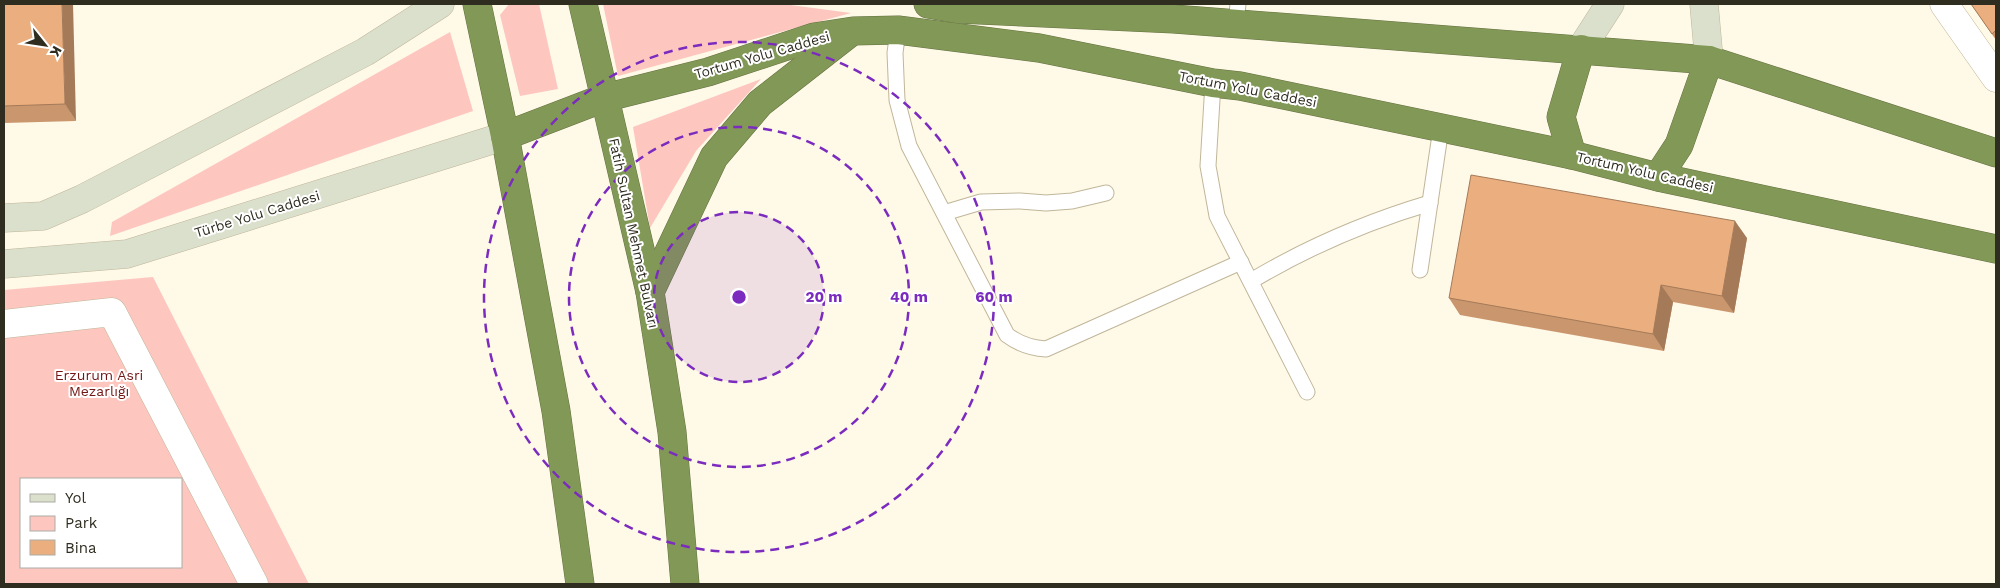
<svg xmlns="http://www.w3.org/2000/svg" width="2000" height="588" font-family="'Work Sans',sans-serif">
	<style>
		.green { fill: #fdc7c0; fill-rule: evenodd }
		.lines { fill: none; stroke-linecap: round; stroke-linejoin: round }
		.lane-casing { stroke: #c0b69a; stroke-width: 17 }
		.street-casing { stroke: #c0b69a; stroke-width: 29 }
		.secondary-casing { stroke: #c0b69a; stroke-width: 29 }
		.highway-casing { stroke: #657243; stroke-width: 29 }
		.lane { stroke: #fff; stroke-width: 15 }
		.street { stroke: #fff; stroke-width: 28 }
		.secondary { stroke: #dae0cc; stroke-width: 28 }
		.highway { stroke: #829856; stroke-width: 28 }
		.wall { fill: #ca966d }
		.shaded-wall { fill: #a47a59 }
		.building { fill: #ebaf7f; stroke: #a47a59 }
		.ring { fill: none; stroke: #7b2cbf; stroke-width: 2.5; stroke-dasharray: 9 6 }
		.labels { text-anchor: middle; stroke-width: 4; stroke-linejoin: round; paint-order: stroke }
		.street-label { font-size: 14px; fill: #2f2c20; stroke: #fff }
		.park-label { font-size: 14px; fill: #711614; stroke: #fff }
		.centre { fill: #7b2cbf; stroke: #fff; stroke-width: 2.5 }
		.ring-label { font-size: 15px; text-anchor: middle; font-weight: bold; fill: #7b2cbf; stroke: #fff; stroke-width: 4; stroke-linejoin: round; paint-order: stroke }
	</style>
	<rect width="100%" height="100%" fill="#fff9e7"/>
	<g class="green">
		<polygon points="509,4 539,4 558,89 520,96 500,15"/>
		<polygon points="603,4 783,4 851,13 618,76"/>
		<polygon points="450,32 473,111 110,236 112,222"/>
		<polygon points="761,79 696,151 650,228 633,127"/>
		<path d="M153 277 309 584H4V290ZM21 479H181V567H21Z"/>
	</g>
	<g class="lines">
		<defs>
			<g id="lane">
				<polyline points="1236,23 1238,4"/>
				<path d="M898 30 895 53 897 100 909 146 1007 335C1019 344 1030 348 1046 349L1241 262"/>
				<polyline points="1213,83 1208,166 1217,216 1307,392"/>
				<polyline points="944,213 981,202 1020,201 1046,203 1072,201 1106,193"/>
				<polyline points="1420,270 1441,128"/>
				<path d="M1251 281C1308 247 1366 222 1430 203"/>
			</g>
			<g id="street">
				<polyline points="1944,4 1996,78"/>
				<polyline points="4,324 112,312 254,584"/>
			</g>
			<g id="secondary">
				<polyline points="1704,4 1709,60"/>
				<polyline points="1581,49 1610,4"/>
				<polyline points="4,218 43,216 82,199 365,52 440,4"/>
				<polyline points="4,264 127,254 505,136"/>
			</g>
			<g id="highway">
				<polyline points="477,4 505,136 556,411 580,584"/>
				<polyline points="583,4 650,292 672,432 685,584"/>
				<polyline points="928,4 957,9 1174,19 1709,60 1996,153"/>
				<polyline points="505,136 604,98 708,72 814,37 853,31 898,30 1039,48 1213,83 1240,86 1572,155 1658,177 1996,249"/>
				<polyline points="1572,155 1561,117 1581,49"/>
				<polyline points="1658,177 1679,145 1709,60"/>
				<polyline points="650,292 714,157 760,103 851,32"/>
			</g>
		</defs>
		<use href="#lane" class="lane-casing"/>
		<use href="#street" class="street-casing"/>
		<use href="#secondary" class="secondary-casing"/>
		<use href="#highway" class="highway-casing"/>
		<use href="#lane" class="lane"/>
		<use href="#street" class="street"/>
		<use href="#secondary" class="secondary"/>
		<use href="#highway" class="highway"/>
	</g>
	<g class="wall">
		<polygon points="4,4 76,121 4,123"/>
		<polygon points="1971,4 1996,4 1996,40"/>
		<polygon points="1747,238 1734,313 1673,302 1664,351 1460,315 1449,298"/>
	</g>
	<g class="shaded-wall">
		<polygon points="62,4 73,4 76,121 65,104"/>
		<polygon points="1735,221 1747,238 1734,313 1722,296"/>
		<polygon points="1661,285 1673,302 1664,351 1653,334"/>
	</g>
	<g class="building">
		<polygon points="4,4 62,4 65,104 4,106"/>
		<polygon points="1971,4 1996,4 1996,30 1992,34"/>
		<polygon points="1471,175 1735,221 1722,296 1661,285 1653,334 1449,298"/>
	</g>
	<circle cx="739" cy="297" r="85" fill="#7b2cbf" fill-opacity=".12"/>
	<g class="ring">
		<circle cx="739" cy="297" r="85"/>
		<circle cx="739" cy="297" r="170"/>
		<circle cx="739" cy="297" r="255"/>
	</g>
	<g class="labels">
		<g class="street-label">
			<text transform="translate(762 55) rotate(-16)" y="5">Tortum Yolu Caddesi</text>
			<text transform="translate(1248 89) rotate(11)" y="5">Tortum Yolu Caddesi</text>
			<text transform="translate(1645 172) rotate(13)" y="5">Tortum Yolu Caddesi</text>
			<text transform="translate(257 214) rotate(-17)" y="5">Türbe Yolu Caddesi</text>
			<text transform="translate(634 233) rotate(78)" y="5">Fatih Sultan Mehmet Bulvarı</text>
		</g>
		<g class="park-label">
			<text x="99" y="380">Erzurum Asri<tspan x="99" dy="16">Mezarlığı</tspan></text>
		</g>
	</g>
	<circle cx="739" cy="297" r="8" class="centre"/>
	<g class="ring-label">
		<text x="824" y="302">20 m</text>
		<text x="909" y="302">40 m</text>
		<text x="994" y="302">60 m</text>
	</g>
	<rect width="2000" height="588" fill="none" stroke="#2f2c20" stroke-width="10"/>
	<rect x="20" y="478" width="162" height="90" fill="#ffffff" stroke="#acaba6"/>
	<rect x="30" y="494" width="25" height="8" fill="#dae0cc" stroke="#acaba6"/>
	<text x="65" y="503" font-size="15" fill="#2f2c20">Yol</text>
	<rect x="30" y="516" width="25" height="15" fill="#fdc7c0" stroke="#acaba6"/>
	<text x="65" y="528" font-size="15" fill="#2f2c20">Park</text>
	<rect x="30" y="540" width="25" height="15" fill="#ebaf7f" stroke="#acaba6"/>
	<text x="65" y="553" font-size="15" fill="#2f2c20">Bina</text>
	<g transform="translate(45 45) rotate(120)" stroke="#ffffff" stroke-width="4" paint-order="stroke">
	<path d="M0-4L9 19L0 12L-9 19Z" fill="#2f2c20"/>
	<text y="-8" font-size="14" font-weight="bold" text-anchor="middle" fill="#2f2c20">K</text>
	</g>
</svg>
